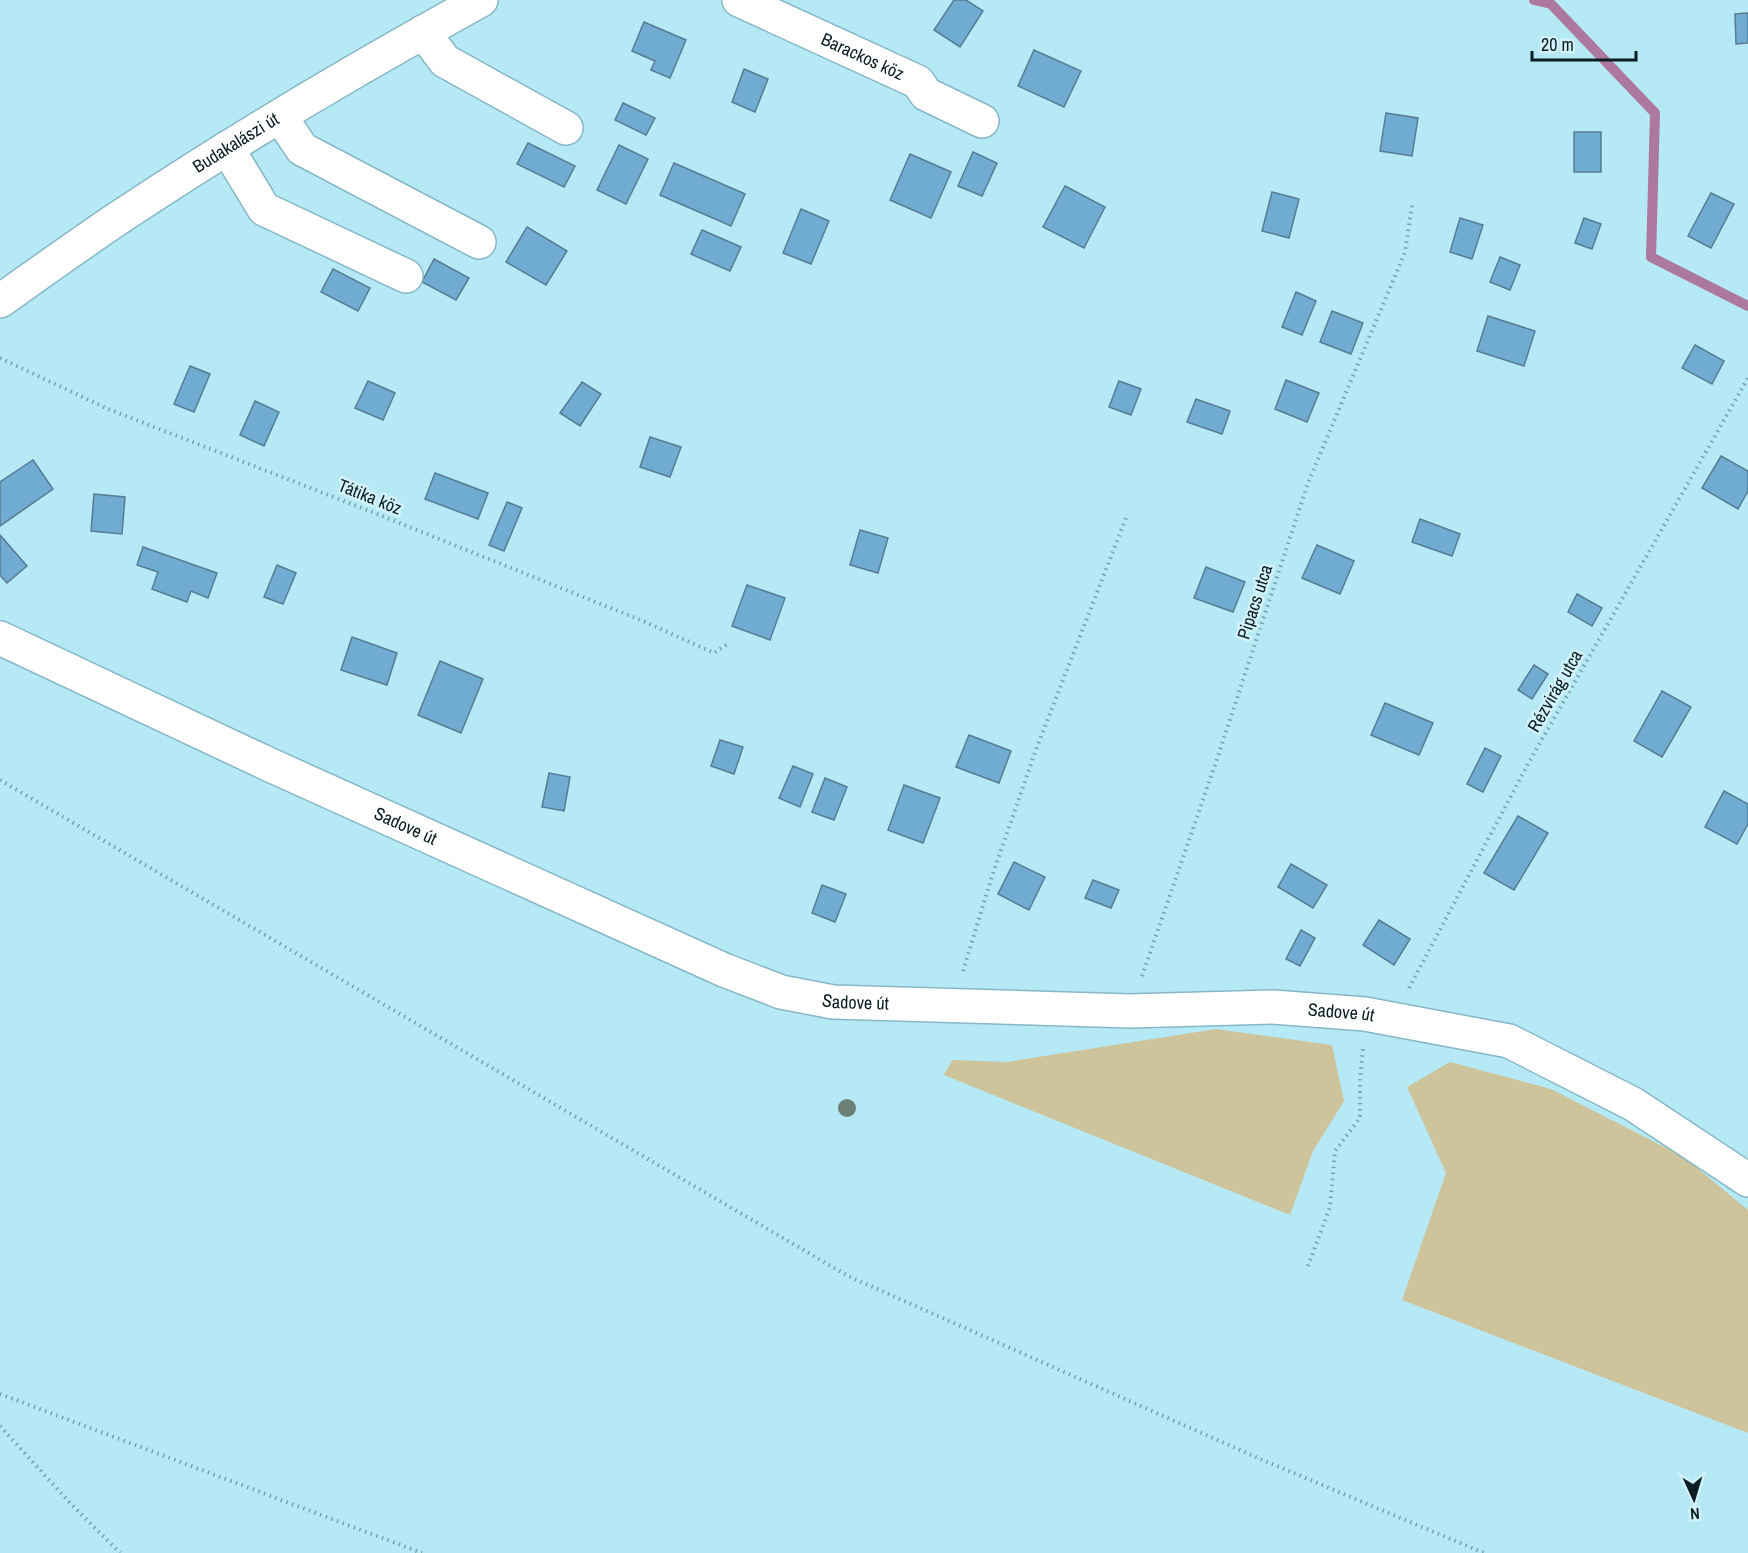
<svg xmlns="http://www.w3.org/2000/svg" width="1748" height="1553" font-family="'Archivo Narrow',sans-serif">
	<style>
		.green { fill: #cdc49c }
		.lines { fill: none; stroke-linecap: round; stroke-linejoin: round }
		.stream { stroke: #ac789e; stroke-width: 10 }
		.building { fill: #70acd1; stroke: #577c93; stroke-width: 1.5 }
		.minor-casing { stroke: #86b7c5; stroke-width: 36 }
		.major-casing { stroke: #86b7c5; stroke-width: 36 }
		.path { stroke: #789faa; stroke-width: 4; stroke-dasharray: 1.5 4.5; stroke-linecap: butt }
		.minor { stroke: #fff; stroke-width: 33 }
		.major { stroke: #fff; stroke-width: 33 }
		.tree { fill: #6c7f75 }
		.labels { text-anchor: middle; stroke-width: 5; stroke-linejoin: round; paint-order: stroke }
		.street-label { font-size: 18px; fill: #0a1e23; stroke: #d4f2fa }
	</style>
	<rect width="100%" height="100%" fill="#b6e9f6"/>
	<g class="green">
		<polygon points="1216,1029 1332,1045 1344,1101 1313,1151 1290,1215 944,1075 952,1060 1007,1062"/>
		<polygon points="1450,1062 1551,1089 1684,1157 1748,1210 1748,1433 1402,1300 1446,1173 1407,1087"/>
	</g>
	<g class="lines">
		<polyline class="stream" points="1534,0 1551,4 1655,113 1651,257 1748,306"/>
	</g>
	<g class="building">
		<polygon points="954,0 966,0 983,11 960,47 934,30"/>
		<polygon points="1748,13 1748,43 1736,44 1735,14"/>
		<polygon points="644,22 686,40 670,78 651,70 655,61 632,51"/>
		<polygon points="1034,50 1081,71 1064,107 1018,86"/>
		<polygon points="744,69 768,79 755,112 732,102"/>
		<polygon points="623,103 655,118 646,135 615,120"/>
		<polygon points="1386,113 1418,118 1412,156 1380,151"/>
		<rect x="1574" y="132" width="27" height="40"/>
		<polygon points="528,143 575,166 564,187 517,164"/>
		<polygon points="619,145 648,159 626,204 597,190"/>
		<polygon points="973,152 997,163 982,196 958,186"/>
		<polygon points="910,154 951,172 931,218 890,200"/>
		<polygon points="674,163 745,194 731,226 660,195"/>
		<polygon points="1065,186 1105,207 1084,248 1043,227"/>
		<polygon points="1272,192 1299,199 1289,238 1262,231"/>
		<polygon points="1711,193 1734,204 1711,248 1688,236"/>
		<polygon points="801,209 829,221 811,264 783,253"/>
		<polygon points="1460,218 1483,225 1472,259 1450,252"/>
		<polygon points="1584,218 1601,224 1592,249 1575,243"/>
		<polygon points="527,227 567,251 546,285 506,262"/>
		<polygon points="702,230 741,247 730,271 691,254"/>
		<polygon points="1500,257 1520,265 1510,290 1490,282"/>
		<polygon points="434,259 469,278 456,300 422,282"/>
		<polygon points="333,269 370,288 358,311 321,292"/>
		<polygon points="1296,292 1316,301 1302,335 1282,327"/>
		<polygon points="1332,311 1363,323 1351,354 1320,342"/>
		<polygon points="1488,316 1535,331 1524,366 1477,351"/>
		<polygon points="1695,345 1724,361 1712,384 1682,368"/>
		<polygon points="190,366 210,374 194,412 174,404"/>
		<polygon points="1286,380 1319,393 1307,422 1275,409"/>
		<polygon points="368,381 395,393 383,420 355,408"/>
		<polygon points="1119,381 1141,389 1131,415 1109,407"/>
		<polygon points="582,382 601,394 580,426 560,413"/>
		<polygon points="1196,399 1230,411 1222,434 1187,422"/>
		<polygon points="255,401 279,412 264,446 240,435"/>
		<polygon points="650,437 681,447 670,477 640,467"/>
		<polygon points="1721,456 1748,471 1748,491 1738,509 1702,488"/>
		<polygon points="33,460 53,489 0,526 0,482"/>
		<polygon points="435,473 488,493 478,519 425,499"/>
		<polygon points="94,494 125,497 122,534 91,531"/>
		<polygon points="507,502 522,508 504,551 489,545"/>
		<polygon points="1420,519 1460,534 1452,556 1412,542"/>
		<polygon points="860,530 888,538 878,573 850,565"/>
		<polygon points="0,535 27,566 7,583 0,575"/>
		<polygon points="1317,545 1354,561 1340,594 1302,578"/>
		<polygon points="143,547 217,573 208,598 191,591 187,602 152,589 158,572 137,565"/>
		<polygon points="277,565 296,573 283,604 264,597"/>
		<polygon points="1206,567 1245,582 1233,612 1194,598"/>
		<polygon points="747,585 785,598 770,640 732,626"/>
		<polygon points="1577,594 1602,608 1592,626 1568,612"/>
		<polygon points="352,637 397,653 387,685 341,670"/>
		<polygon points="440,661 483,679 461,733 418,715"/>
		<polygon points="1534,665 1548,674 1532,699 1518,690"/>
		<polygon points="1662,691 1691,707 1662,757 1634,741"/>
		<polygon points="1385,703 1433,723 1419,755 1371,735"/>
		<polygon points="969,735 1011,751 999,783 956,767"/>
		<polygon points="720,740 743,747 734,774 711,766"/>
		<polygon points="1485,748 1501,756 1483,792 1467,784"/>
		<polygon points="793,766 813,774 800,807 779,798"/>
		<polygon points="549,773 570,777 564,811 542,807"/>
		<polygon points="825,778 847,787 834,820 812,812"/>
		<polygon points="904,785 940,798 923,843 888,830"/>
		<polygon points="1724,791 1748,804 1748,824 1737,844 1705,827"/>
		<polygon points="1518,816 1548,833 1514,890 1484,873"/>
		<polygon points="1014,862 1045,877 1029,910 998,894"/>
		<polygon points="1291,864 1327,885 1313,908 1278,887"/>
		<polygon points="1093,880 1119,890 1111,908 1085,898"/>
		<polygon points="822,885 846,894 835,922 812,913"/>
		<polygon points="1379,920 1410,939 1394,965 1363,945"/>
		<polygon points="1301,930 1315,938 1300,966 1286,959"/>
	</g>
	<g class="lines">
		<defs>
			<g id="minor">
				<path id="s1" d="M739 0 918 82 926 94 982 121"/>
				<polyline points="423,32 445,61 566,128"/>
				<polyline points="280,116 302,149 479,242"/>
				<polyline points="227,148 264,209 406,276"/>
				<path id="s2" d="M0 638 268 764 724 970 781 992 833 1002 1130 1011 1273 1007 1365 1014 1509 1041 1633 1104 1748 1180"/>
			</g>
			<g id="major">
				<path id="s3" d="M0 301C41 272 81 243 123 215 239 138 359 67 481 0"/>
			</g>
		</defs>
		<use href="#minor" class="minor-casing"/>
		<use href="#major" class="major-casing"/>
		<g class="path">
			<polyline points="0,358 108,409 372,512 643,621 714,653 728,644"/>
			<polyline points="0,780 848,1276 1258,1458 1484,1553"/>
			<polyline points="963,971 992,876 1037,747 1126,518"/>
			<polyline points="1142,976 1215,765 1308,483 1405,252 1412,205"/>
			<polyline points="1409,988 1528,764 1748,378"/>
			<polyline points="1308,1266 1330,1207 1335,1151 1360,1118 1360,1080 1363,1049"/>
			<polyline points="0,1394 422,1553"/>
			<polyline points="0,1426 71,1504 120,1553"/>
		</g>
		<use href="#minor" class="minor"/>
		<use href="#major" class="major"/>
	</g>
	<circle class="tree" cx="847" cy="1108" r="9"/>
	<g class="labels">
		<g class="street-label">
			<text dy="6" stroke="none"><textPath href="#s1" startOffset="136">Barackos köz</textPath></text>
			<text dy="6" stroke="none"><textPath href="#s3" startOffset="284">Budakalászi út</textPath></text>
			<text transform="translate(370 497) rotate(22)" y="6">Tátika köz</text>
			<text transform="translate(1255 602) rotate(-72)" y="6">Pipacs utca</text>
			<text transform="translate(1555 691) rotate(-60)" y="6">Rézvirág utca</text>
			<text dy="6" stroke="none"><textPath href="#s2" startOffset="447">Sadove út</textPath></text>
			<text dy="6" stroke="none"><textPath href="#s2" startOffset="933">Sadove út</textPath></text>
			<text dy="6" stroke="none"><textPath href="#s2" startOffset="1419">Sadove út</textPath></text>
		</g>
	</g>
	<g transform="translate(1694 1499) rotate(176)" stroke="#d4f2fa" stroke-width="4.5" paint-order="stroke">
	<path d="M0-4.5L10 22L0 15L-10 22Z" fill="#0a1e23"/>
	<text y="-9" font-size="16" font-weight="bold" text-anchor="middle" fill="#0a1e23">N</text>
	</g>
	<path d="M1532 51v9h104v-9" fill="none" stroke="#0a1e23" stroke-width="3"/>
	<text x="1541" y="51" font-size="18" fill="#0a1e23" stroke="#d4f2fa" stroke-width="4.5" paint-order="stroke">20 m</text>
</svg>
